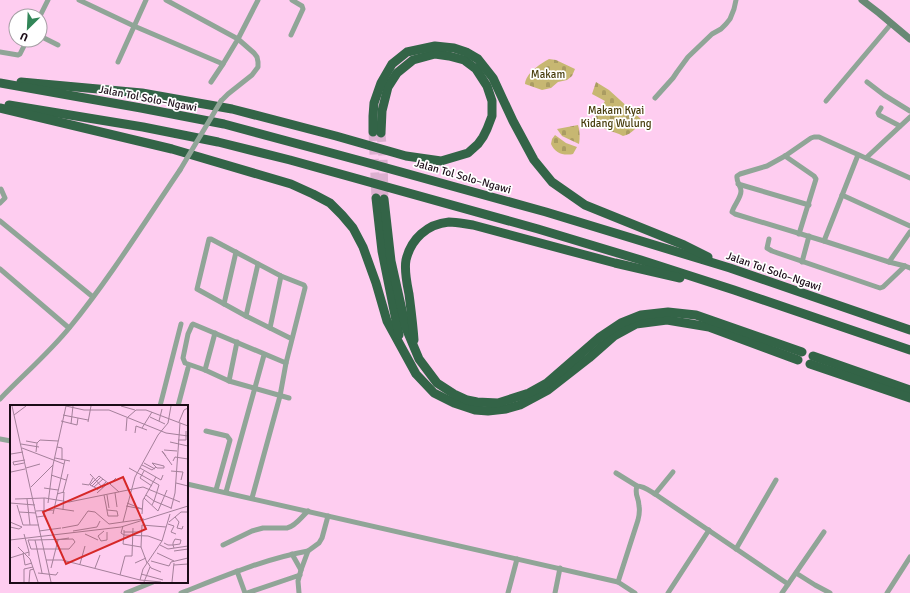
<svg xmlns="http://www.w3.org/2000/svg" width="910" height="593" font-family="Signika,sans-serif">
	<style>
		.cemetery { fill: url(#cemetery-stones) }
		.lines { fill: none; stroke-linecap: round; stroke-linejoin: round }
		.motorway-tunnel { stroke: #dcb0d0; stroke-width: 9; stroke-dasharray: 9 4.5; stroke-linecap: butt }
		.minor { stroke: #90a597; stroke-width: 5 }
		.secondary { stroke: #698975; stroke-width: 7 }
		.motorway { stroke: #336447; stroke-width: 9 }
		.minor-bridge { stroke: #90a597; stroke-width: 5 }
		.labels { text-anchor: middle; stroke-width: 3.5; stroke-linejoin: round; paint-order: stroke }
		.park-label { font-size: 11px; fill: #463b0a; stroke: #fff }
		.street-label { font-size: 11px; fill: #1c0c18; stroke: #fff }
		.inset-road { fill: none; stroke: #a4809a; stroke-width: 1 }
		.view { fill: #d62828; fill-opacity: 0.15; stroke: #d62828; stroke-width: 2 }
		.inset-edge { fill: none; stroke: #1c0c18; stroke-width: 2 }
	</style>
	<defs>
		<pattern id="cemetery-stones" width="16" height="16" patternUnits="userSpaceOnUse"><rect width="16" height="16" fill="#c7b772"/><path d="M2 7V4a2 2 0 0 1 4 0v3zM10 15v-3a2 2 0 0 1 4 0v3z" fill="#aa9c62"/></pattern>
	</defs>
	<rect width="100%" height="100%" fill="#fecdf0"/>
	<g class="cemetery">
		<path d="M549 59 556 60 575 69 572 76 567 80 558 82 551 88 542 90 525 84C526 73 540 64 549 59Z"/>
		<path d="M596 82 609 90 641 119C638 127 632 134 623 136L619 134 605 129 593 121 605 101 592 94Z"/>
		<path d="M578 125C580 131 580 138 579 144L562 136 557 129Z"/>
		<path d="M555 135 566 143 577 147 573 154C563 156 555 153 551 144L552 139Z"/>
	</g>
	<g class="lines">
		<g class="motorway-tunnel">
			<polyline points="373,132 376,198"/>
			<polyline points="381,133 383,158 384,199"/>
		</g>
		<g class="minor">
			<polyline points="79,0 134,26 223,64"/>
			<polyline points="166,0 238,39 223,64 211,82"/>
			<polyline points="40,16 48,0"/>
			<polyline points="291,35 303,9 302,6 292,0"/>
			<polyline points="40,36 58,45"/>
			<polyline points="0,52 18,55 20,54 27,40"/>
			<polyline points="118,62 146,0"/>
			<polyline points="867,82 884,95 910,111"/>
			<polyline points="655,98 673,78 677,72 688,57 712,34 721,29 726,24 730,19 734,9 736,0"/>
			<polyline points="221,101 228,94 252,75 258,67 258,62 257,57 254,53 238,39 258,0"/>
			<polyline points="826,101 891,24"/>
			<polyline points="881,108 878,113 879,115 900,126"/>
			<polyline points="785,156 814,176 816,179 799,234"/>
			<polyline points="866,158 910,117"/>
			<path d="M910 178 819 137H814L811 138 785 156 767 166 740 174 737 176C736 182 741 186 741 191 741 198 734 205 732 212L735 214 824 241 889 262 905 266 910 268"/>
			<polyline points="738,184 809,205"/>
			<polyline points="842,195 910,226"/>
			<polyline points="0,203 5,198 1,189"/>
			<polyline points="0,221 93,297"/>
			<polyline points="769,239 767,248 772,251 877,287 880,288 883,287 905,266"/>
			<polyline points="824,241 858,155"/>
			<polyline points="802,262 809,236"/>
			<polyline points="889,262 910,232"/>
			<polyline points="0,269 69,328"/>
			<polyline points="224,304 236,252"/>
			<polyline points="246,316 258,264"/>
			<polyline points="270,328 281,276"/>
			<polyline points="286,363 193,324 192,325 188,334 183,358 185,363 205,370 229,381 289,398"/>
			<polyline points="205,370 215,333"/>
			<polyline points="229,381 237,342"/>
			<path d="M0 399C23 375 49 353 70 327 110 278 144 223 180 170"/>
			<polyline points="160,406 181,324"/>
			<polyline points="178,406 188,368"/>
			<polyline points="206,431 227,436 230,440 216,490"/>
			<polyline points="0,439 11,441"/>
			<path d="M616 473 637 486C644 486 650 491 655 494L788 584"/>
			<polyline points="187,484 618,582 635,593"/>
			<polyline points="226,492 264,355"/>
			<polyline points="655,494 673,472"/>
			<polyline points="252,498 280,396 286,363 305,288 305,287 304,285 281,276 211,239 209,239 197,289 246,316 292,339"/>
			<path d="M223 545 252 531 263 528H287C296 526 301 517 308 511"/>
			<polyline points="736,549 776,480"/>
			<polyline points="292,554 301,570"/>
			<polyline points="237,571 245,593"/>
			<polyline points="796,573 815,585 830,593"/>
			<path d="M618 582 638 520C639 516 640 511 639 506 639 497 634 495 637 486"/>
			<polyline points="126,593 153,582"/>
			<path d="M181 593C222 577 264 559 308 551"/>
			<polyline points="247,593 300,575"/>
			<polyline points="299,593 298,581 301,570 308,551 319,543 322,538 328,516"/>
			<polyline points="508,593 517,559"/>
			<polyline points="555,593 560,568"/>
			<polyline points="668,593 709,530"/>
			<polyline points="782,593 824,532"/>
			<polyline points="887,593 910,557"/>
		</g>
		<polyline class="secondary" points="862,0 879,13 910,39"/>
		<g class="motorway">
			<polyline points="21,82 142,93 232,109 336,136 406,156 441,161 468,153 478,144 483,137 487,129 492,116 492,101 487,86 476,69 464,60 449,56 435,54 413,60 397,73 388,87 382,111 381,133"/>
			<polyline points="0,83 141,108 224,124 365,162 546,212 730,268 910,330"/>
			<polyline points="9,105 143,127 218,142 290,160 538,229 641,260 734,290 910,350"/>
			<polyline points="0,108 172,149 291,184 313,194 330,203 342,215 353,228 363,247 376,283 387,321 416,374 434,393 454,403 475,410 488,411 506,409 520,405 548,390 589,358 614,336 636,324 667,320 709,327 798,360"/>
			<polyline points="373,132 373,116 374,103 381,83 392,64 407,52 435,46 454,48 466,52 478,59 493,78 513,121 534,160 552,182 585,205 684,245 708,257"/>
			<polyline points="376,198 382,251 399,335"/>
			<polyline points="384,199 391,261 406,328 419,359 437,383 454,394 467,400 477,402 498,403 529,393 547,383 600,337 621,323 641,315 668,312 696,315 802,352"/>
			<path d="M414 340C413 325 411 310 409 294 407 284 404 271 406 260 411 239 427 224 449 222 457 222 465 224 473 225L615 263 680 278"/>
			<polyline points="813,356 910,390"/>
			<polyline points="810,364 910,398"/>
		</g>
		<polyline class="minor-bridge" points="180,170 221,101"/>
	</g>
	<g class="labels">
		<g class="park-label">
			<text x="548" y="78">Makam</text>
			<text x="616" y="114">Makam Kyai<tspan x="616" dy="13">Kidang Wulung</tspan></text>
		</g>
		<g class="street-label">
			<text transform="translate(148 98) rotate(11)" y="4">Jalan Tol Solo–Ngawi</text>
			<text transform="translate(463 176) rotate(16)" y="4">Jalan Tol Solo–Ngawi</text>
			<text transform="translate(774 271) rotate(19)" y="4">Jalan Tol Solo–Ngawi</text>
		</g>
	</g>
	<g transform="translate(10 405)">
		<rect width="178" height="178" fill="#fecdf0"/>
		<path class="inset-road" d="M2 1 41 177M56 1 74 5H99L156 28 178 31M111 1 125 5M4 10 16 1M53 10 78 15M118 12 126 5H136L178 21M140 12 155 19M51 16 67 20 68 13M149 16 152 4M78 17 81 1M169 17 174 5 178 3M61 19 63 1M132 23 142 7M116 26 117 13M125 28 126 21 137 25M168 35H176V26M16 36 27 38 26 47M160 37 178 41M27 38 30 35 48 36M11 39 29 42M47 42 52 43V55M12 43 54 59M154 45 167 46M1 49 13 47M156 51 152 46 162 60M45 53 60 56M163 56 165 52 178 54M14 58 4 60 3 57 15 55M134 58 145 64M142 58 154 61V63H147ZM132 60 142 65 146 62M16 63 30 59M119 63 149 80 144 96 161 103M130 63 151 75 153 70M134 66 130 73 142 81M161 66 173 67 171 75M1 67 15 64M80 69 93 83M41 70 56 75M106 73 100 79 109 87M166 78 178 81M72 79 79 80 83 73M82 81 91 72M21 82 43 60 56 1M84 82 93 74M34 83 48 85M86 83 80 80 89 71 98 78 87 88M87 85 96 77M53 88 58 69M105 88 107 102M47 89 54 87 53 105M94 90 96 100 98 111H108L107 106 97 105M97 90 99 103M136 90 144 96 142 100M134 93 148 106 157 85M5 94 35 93 59 97 133 82 170 97M17 94 20 120M0 98 25 100M38 98 43 60M117 98 132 104M7 100 13 120H29M116 101 132 104M44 103 64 106M161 104 165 88 170 18M26 106 44 105M9 107 26 108M43 109 55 55M132 109 133 95 146 72M27 112 34 111V93M165 112 169 117 167 123 172 124 173 121M0 117 12 122 9 124 0 122M113 117 125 72 148 30 158 18 161 1M159 117 171 107H178M158 119 164 121 161 127 166 129M113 121 111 128 114 130 113 139 131 142M52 123 68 120 78 106 85 107 99 119 134 114M114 125V130L138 131 152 136M29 126 51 123M63 126 87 122 90 116M94 126 88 131 91 136 97 135V127M114 127H132M14 129 19 147M75 129 88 135M0 135 111 122 178 101M25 135H18L21 144H27L25 135 63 134 65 137 59 144H27L32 168M47 135 59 133M154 138 158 140H163L170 139 171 135 165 134 163 138V140L164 143M150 140 158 144 178 141M8 142 20 154 28 177M164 146 178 144M13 148 15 160 22 158M147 148 164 156M0 153 19 147V151M36 155H52L130 175 151 177M141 156 159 161 161 157 178 153M125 158 136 153M137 158 131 142 132 120 156 122M138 158 141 163 151 167M70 159 75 141M164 160 178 159M41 163 48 135M85 163 90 150M28 168 46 170 48 167M131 169 153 175M110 170 115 151H122L123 123M130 175 133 164 152 136 160 109M14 177V164L23 162M19 177 20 165 24 164M134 177 140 162M162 177 164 158"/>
		<path class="view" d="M113 72 136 124 56 159 33 107Z"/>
		<rect width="178" height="178" class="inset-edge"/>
	</g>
	<g transform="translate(28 28) rotate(204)"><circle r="19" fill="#ffffff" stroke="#a49ea3"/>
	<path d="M0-3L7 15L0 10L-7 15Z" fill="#328658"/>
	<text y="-6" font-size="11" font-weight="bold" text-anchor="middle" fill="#1c0c18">U</text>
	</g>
</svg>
